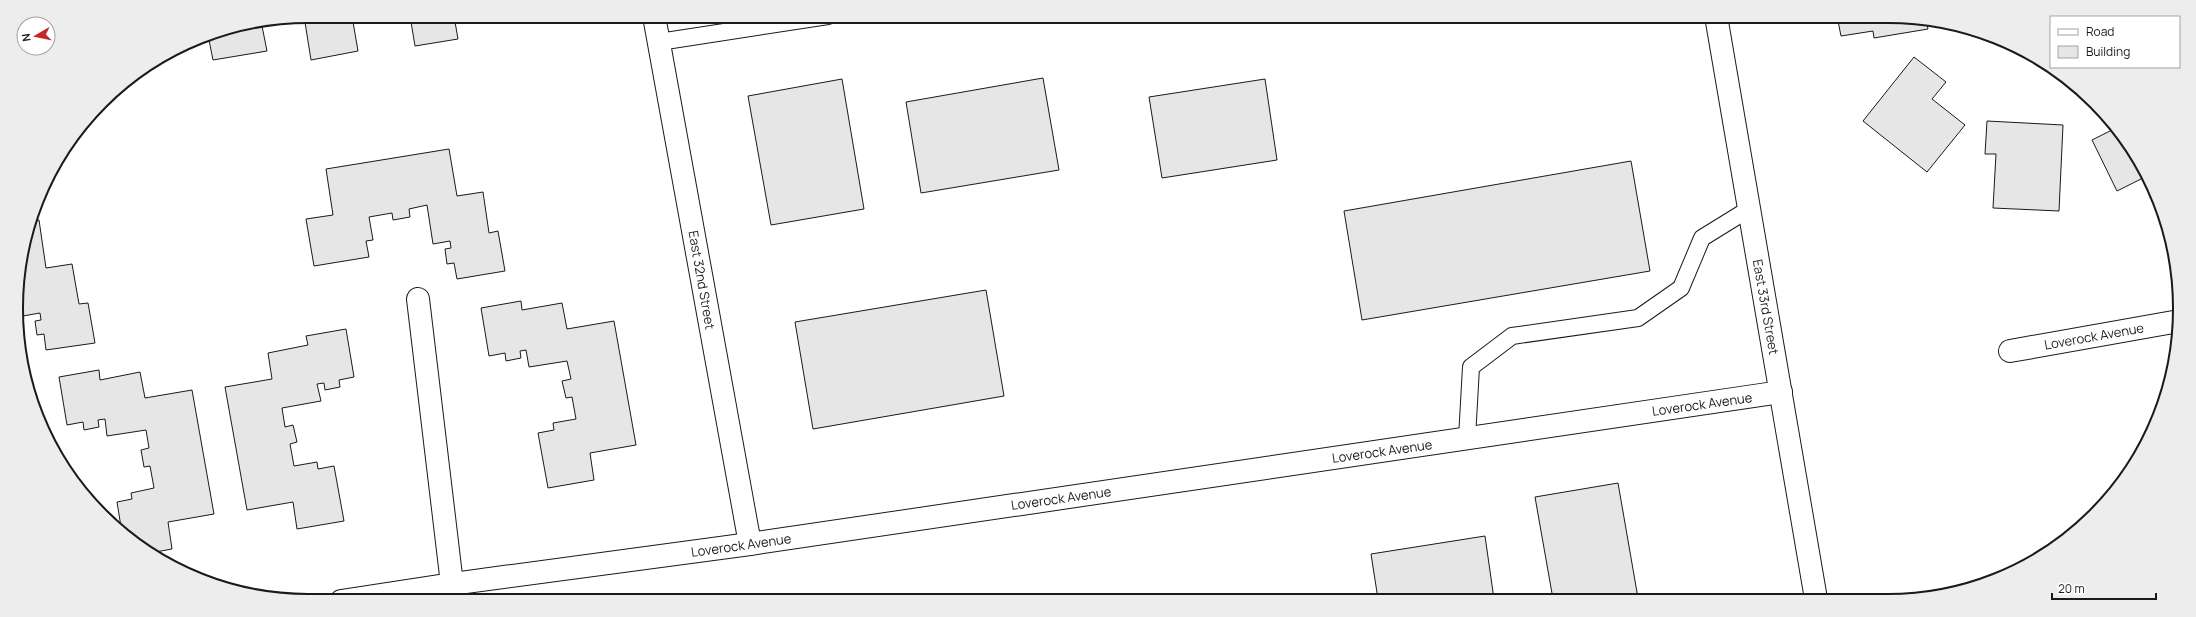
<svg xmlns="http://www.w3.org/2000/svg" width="2196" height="617" font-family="Manrope,sans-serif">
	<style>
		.building { fill: #e6e6e6; stroke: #1a1a1a }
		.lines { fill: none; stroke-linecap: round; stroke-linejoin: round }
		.service-casing { stroke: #1a1a1a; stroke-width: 18 }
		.minor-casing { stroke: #1a1a1a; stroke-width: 24 }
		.service { stroke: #fff; stroke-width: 16 }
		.minor { stroke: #fff; stroke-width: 22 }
		.labels { text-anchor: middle; stroke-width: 3; stroke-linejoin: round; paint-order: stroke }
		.street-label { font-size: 13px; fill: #1a1a1a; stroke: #fff }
		.rim { fill: none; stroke: #1a1a1a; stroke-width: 2 }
	</style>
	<rect width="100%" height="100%" fill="#fff"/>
	<g class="building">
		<polygon points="304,16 352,16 358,51 311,60"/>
		<polygon points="410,16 454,16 458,39 415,46"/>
		<polygon points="1837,16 1888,16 1926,20 1928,29 1874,38 1873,31 1841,36"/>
		<polygon points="261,21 267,51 213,60 208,35 252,22"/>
		<polygon points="1914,57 1946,82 1932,99 1965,125 1927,172 1863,121"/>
		<polygon points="1043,78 1059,170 921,193 906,102"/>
		<polygon points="842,79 864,209 771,225 748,96"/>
		<polygon points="1265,79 1277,160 1162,178 1149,97"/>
		<polygon points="1987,121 2063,125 2059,211 1993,208 1996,154 1985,154"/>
		<polygon points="2116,128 2131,146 2147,176 2117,191 2092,140"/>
		<polygon points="449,149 457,196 483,192 489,233 498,231 505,271 457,279 454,263 447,264 445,249 451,248 450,241 433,244 427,205 409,209 410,217 393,220 392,213 369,217 373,240 366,241 369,257 314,266 306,219 333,215 326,169"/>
		<polygon points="1631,161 1650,271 1362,320 1344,211"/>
		<polygon points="39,220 46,268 72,264 79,304 88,303 95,343 46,350 44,334 37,335 35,321 41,320 40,313 23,316 18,284 26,233 30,222"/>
		<polygon points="986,290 1004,396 813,429 795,322"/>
		<polygon points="521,301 522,310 562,303 567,329 614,321 636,445 590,453 594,480 548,488 538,433 554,430 553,423 576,419 572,397 566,398 562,381 571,379 567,361 529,367 526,350 520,351 521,358 506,361 505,353 489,356 481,308"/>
		<polygon points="346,329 354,377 339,380 340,387 325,390 324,383 317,384 321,401 282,408 285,427 293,425 297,442 290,444 294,466 317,462 318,469 334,466 344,521 297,529 293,502 247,510 225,387 272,379 268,353 308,345 306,336"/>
		<polygon points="99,370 100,380 140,372 145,398 192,390 214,514 168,522 172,549 150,553 122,533 117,502 132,499 131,493 154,488 150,466 144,467 141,450 149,448 146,430 107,436 105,419 98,420 99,427 84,430 83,422 67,425 59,377"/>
		<polygon points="1618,483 1638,598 1553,599 1535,497"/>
		<polygon points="1485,536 1494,599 1378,599 1371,554"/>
	</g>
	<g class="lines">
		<defs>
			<g id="service">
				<polyline points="659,42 828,16"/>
				<polyline points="1467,438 1471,367 1512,336 1638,318 1681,288 1702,238 1749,209"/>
			</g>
			<g id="minor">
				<polyline points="654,16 750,544"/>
				<polyline points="1716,16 1816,599"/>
				<polyline points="418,299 452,584"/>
				<polyline points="2010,351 2179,321"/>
				<polyline points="341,601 452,584 750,544 1781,392"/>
			</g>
		</defs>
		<use href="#service" class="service-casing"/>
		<use href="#minor" class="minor-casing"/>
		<use href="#service" class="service"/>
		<use href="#minor" class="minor"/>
	</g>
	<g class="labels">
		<g class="street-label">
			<text transform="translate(702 280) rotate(80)" y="5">East 32nd Street</text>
			<text transform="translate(1766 307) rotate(80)" y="5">East 33rd Street</text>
			<text transform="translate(2094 336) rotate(-10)" y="5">Loverock Avenue</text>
			<text transform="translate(1702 404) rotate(-8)" y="5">Loverock Avenue</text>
			<text transform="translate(1382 451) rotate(-8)" y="5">Loverock Avenue</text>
			<text transform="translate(1061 498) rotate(-8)" y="5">Loverock Avenue</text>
			<text transform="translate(741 545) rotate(-8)" y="5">Loverock Avenue</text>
		</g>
	</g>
	<path d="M0 0H2196V617H0ZM308 23H1888A285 285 0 0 1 2173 308V309A285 285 0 0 1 1888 594H308A285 285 0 0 1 23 309V308A285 285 0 0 1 308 23Z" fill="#ededed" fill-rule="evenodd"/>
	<path class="rim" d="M308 23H1888A285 285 0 0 1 2173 308V309A285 285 0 0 1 1888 594H308A285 285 0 0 1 23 309V308A285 285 0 0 1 308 23Z"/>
	<rect x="2050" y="16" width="130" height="52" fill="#ffffff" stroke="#a3a3a3"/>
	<rect x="2058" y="29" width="20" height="6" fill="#ffffff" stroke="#a3a3a3"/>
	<text x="2086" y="36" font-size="12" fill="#1a1a1a">Road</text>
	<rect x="2058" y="46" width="20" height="12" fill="#e6e6e6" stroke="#a3a3a3"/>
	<text x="2086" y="56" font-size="12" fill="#1a1a1a">Building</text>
	<g transform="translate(36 36) rotate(261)"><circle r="19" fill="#ffffff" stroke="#a3a3a3"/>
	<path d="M0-3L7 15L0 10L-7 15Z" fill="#c62828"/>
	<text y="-6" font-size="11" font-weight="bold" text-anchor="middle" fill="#1a1a1a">N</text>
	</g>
	<path d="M2052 593v6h104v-6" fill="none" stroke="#1a1a1a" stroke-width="2"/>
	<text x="2058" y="593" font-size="12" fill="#1a1a1a" stroke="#ffffff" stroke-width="3" paint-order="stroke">20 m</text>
</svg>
